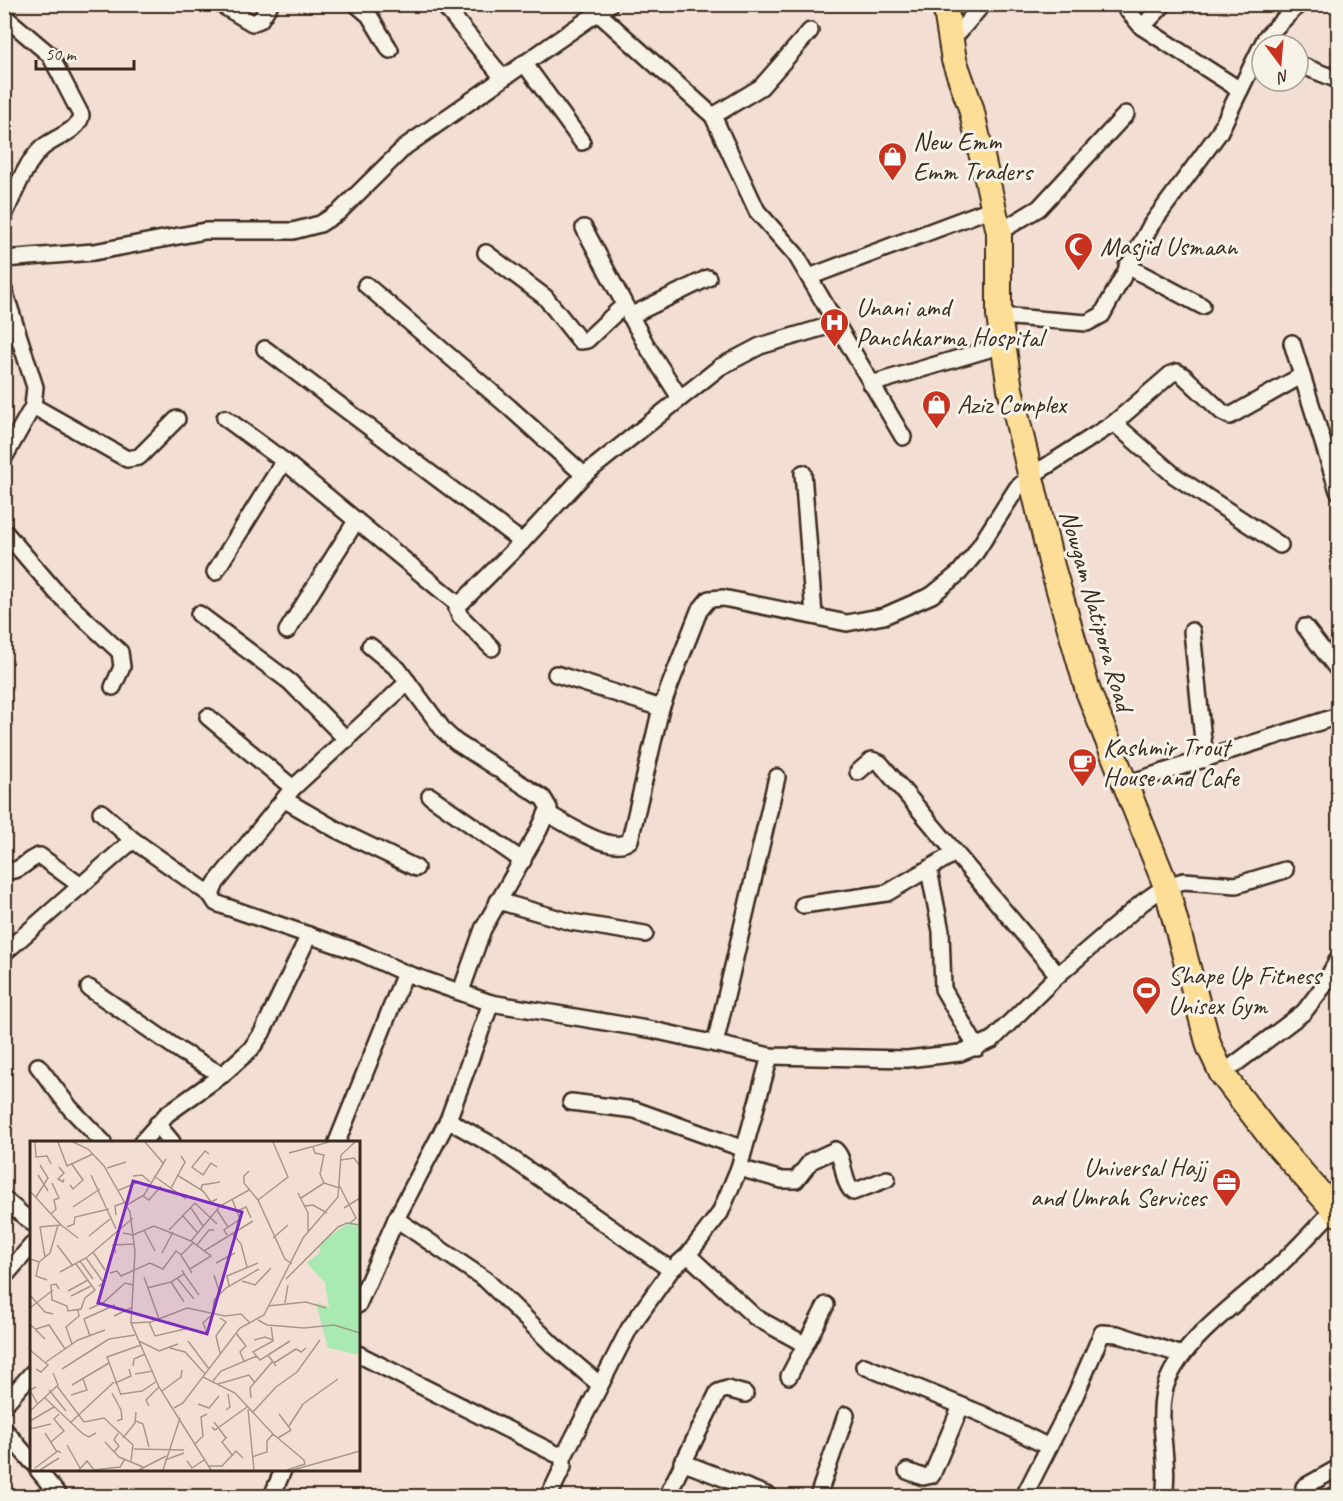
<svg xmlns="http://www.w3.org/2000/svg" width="1343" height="1501" font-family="Caveat,sans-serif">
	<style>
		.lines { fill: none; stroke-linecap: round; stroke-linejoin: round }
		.street-casing { stroke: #3b2a1e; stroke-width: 20 }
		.primary-casing { stroke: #3b2a1e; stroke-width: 28 }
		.street { stroke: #f7f3e8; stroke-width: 15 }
		.primary { stroke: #fedd96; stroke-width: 24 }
		.labels { text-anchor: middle; stroke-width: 6; stroke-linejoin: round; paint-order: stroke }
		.poi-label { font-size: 26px; fill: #3b2a1e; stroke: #f7f3e8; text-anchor: start }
		.street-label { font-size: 26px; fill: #3b2a1e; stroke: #f7f3e8 }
		.inset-road { fill: none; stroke: #a9968a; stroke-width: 1.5 }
		.view { fill: #7b2cbf; fill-opacity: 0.15; stroke: #7b2cbf; stroke-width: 3 }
		.inset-edge { fill: none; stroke: #3b2a1e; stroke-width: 3 }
	</style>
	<rect width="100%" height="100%" fill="#f2ded2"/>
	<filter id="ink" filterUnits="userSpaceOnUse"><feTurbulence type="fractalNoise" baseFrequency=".0167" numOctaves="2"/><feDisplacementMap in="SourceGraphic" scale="12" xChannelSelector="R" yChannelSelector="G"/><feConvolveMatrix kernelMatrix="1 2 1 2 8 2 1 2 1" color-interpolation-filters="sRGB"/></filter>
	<g filter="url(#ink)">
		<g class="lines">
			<defs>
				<g id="street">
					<polyline points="220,4 252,23 260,20 270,4"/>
					<polyline points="356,4 369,15 390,50"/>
					<polyline points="443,4 503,78"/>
					<polyline points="1122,4 1142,27 1240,90"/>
					<polyline points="598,13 713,116 757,211 796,255 903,437"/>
					<path d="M4 16 50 55 81 115C80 131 53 138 42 148 24 165 15 193 4 215"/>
					<polyline points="1142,27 1164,4"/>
					<polyline points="951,41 983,4"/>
					<polyline points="524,63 582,142"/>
					<polyline points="1298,64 1338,80"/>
					<polyline points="713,116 761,87 810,31"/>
					<polyline points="584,228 645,343 680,398"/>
					<polyline points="999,232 1039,208 1126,114"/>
					<polyline points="486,253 545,297 580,341 587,340 624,305"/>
					<polyline points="4,259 94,252 205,231 293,231 320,224 339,212 406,146 610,4"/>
					<polyline points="1127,266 1202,306"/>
					<polyline points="809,277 993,208"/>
					<polyline points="366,285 509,407 584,475"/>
					<polyline points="4,290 35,387 33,406 4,458"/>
					<polyline points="630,316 708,278"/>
					<polyline points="999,316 1087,323 1102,315 1151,225 1219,133 1266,37 1299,4"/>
					<polyline points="1292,343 1338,491"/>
					<polyline points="265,349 522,542"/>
					<polyline points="871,384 1003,345"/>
					<polyline points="33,406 127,459 139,457 177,419"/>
					<polyline points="225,418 284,461 459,605"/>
					<polyline points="1114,423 1175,476 1280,545"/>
					<polyline points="803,473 814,615"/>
					<polyline points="4,531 57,593 120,652 122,667 113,687"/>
					<polyline points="215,572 284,461"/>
					<polyline points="199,614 290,682 347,740"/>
					<polyline points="1305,627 1338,670"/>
					<polyline points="287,631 356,521"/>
					<polyline points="1192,631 1205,760"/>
					<polyline points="370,646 398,669 444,731 456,742 543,798 549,808 539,830 483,929 461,991"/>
					<polyline points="492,648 460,616 457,609 459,605 522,542 584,475 720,367 760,346 835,324"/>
					<polyline points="556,674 661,708"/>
					<polyline points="408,682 293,788 216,883 211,895 216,903 224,906 361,953 405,973 491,1003 653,1030 770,1056 907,1059 960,1053 992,1040 1058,975 1143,902 1166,886 1184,881 1236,885 1285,870"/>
					<polyline points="208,717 293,788"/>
					<polyline points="858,772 872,760 880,763 1058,975"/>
					<polyline points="1123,785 1338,716"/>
					<polyline points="430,796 523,861"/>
					<polyline points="285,800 337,830 416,868"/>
					<polyline points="101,812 133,840 211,895"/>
					<path d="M547 813C565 823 613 856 630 840L661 708 699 611 709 599 723 598 847 623 884 616 932 595 959 573 974 555 1017 488 1031 476 1114 423 1171 374 1177 372 1184 376 1222 412 1230 416 1301 376"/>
					<path d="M4 868C19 877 26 858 40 856L81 886"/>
					<polyline points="929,870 941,931 943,989 977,1048"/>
					<polyline points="498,901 571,922 645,934"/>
					<polyline points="803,905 887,893 955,853"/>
					<polyline points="4,953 133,840"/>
					<polyline points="89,988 182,1052 222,1075"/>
					<polyline points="715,1044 777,777"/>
					<polyline points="38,1066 70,1108 103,1142"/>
					<polyline points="1222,1074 1304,1012 1323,987 1338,959"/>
					<polyline points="571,1102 635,1110 744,1149"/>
					<polyline points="448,1120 494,1146 671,1270"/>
					<polyline points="157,1124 172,1142"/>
					<polyline points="142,1142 167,1114 222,1075 251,1049 262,1033 309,935"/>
					<polyline points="337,1142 405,973"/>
					<path d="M739 1168 782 1180H796L811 1161 835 1150C846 1160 841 1181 853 1192L887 1179"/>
					<polyline points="4,1199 32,1223"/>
					<polyline points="396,1219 486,1280 554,1346 599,1384"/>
					<polyline points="688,1255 755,1317 804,1344"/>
					<polyline points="4,1277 32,1245"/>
					<polyline points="358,1305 396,1219 448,1120 491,1003"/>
					<polyline points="358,1354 556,1454 565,1454 629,1329 671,1270 688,1255 720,1213 739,1168 770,1056"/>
					<polyline points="864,1366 982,1414 1049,1447"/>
					<polyline points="789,1376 826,1305"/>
					<polyline points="4,1405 32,1373"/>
					<polyline points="4,1429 32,1462"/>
					<polyline points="682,1462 769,1496"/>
					<polyline points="38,1470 59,1496"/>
					<polyline points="907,1471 923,1477 932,1475 961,1406"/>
					<polyline points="1304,1487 1338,1468"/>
					<polyline points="272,1496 283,1470"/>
					<polyline points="549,1496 563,1467 563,1454"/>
					<polyline points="667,1496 718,1392 727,1389 745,1394"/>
					<polyline points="818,1496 846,1415"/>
					<polyline points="1024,1496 1075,1396 1102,1333 1117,1334 1182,1355"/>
					<path d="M1164 1496C1170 1462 1157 1425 1164 1392 1174 1346 1239 1302 1273 1271 1294 1252 1314 1230 1334 1209"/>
				</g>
				<polyline id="primary" points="945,4 954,60 971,108 999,232 999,316 1010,389 1052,566 1088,691 1166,886 1209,1046 1222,1074 1272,1139 1338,1214"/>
			</defs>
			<use href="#street" class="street-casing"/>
			<use href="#primary" class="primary-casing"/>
			<use href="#street" class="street"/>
			<use href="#primary" class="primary"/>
		</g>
	</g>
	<defs>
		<symbol id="shop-pin" viewBox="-11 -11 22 30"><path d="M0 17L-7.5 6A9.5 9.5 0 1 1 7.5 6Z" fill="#c8321e" stroke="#f7f3e8"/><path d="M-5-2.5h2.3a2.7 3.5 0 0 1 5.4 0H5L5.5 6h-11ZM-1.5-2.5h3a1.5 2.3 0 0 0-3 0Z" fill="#fff"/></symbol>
		<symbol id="mosque-pin" viewBox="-11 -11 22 30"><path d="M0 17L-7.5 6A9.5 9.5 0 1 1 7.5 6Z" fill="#c8321e" stroke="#f7f3e8"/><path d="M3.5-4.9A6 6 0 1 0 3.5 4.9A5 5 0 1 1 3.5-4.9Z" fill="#fff"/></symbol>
		<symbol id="hospital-pin" viewBox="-11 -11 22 30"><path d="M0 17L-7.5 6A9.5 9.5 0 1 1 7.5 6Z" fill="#c8321e" stroke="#f7f3e8"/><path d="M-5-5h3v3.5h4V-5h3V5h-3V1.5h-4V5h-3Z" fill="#fff"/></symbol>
		<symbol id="cafe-pin" viewBox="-11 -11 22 30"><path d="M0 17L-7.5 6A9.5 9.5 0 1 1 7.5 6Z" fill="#c8321e" stroke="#f7f3e8"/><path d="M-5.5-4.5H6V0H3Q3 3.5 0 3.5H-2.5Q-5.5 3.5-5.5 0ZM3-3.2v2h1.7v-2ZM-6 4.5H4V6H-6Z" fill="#fff"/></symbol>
		<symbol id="stadium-pin" viewBox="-11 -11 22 30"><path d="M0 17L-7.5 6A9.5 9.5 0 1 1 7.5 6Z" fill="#c8321e" stroke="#f7f3e8"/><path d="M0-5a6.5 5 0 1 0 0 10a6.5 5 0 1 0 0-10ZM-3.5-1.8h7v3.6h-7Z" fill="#fff"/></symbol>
		<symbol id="office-pin" viewBox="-11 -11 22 30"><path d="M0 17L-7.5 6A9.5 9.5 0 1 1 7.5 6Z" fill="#c8321e" stroke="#f7f3e8"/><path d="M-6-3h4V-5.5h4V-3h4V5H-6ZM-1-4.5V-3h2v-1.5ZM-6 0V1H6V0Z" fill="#fff"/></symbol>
	</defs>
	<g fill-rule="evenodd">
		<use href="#shop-pin" x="876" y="140" width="33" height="45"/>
		<use href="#mosque-pin" x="1062" y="230" width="33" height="45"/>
		<use href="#hospital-pin" x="818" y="306" width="33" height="45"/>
		<use href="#shop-pin" x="920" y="388" width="33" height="45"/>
		<use href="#cafe-pin" x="1066" y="746" width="33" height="45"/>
		<use href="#stadium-pin" x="1130" y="974" width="33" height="45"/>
		<use href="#office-pin" x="1210" y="1166" width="33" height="45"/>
	</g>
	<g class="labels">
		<g class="poi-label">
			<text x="913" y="150">New Emm<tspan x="913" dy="30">Emm Traders</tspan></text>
			<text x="1100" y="255">Masjid Usmaan</text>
			<text x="856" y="316">Unani amd<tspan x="856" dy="30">Panchkarma Hospital</tspan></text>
			<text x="957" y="413">Aziz Complex</text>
			<text x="1103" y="756">Kashmir Trout<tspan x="1103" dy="30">House and Cafe</tspan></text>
			<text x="1168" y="984">Shape Up Fitness<tspan x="1168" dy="30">Unisex Gym</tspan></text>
			<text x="1206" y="1176" text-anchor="end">Universal Hajj<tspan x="1206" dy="30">and Umrah Services</tspan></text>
		</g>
		<g class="street-label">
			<text transform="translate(1097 610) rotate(74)" y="9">Nowgam Natipora Road</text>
		</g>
	</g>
	<g transform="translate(30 1141)">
		<rect width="330" height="330" fill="#f2ded2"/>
		<path d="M320 81 330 83V214L298 207 286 162 299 166 295 142 277 122 291 110 289 106 293 100Z" fill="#a9eab3"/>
		<path class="inset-road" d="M5 1 6 16 17 15 21 23M28 1 37 25 63 13M43 1 58 8 74 25 100 71 105 111 101 182 129 246 181 329M115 1 133 22M283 6 285 12 294 14 290 33 294 42 309 47M259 12 299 1M179 13 175 10 162 26 173 34 181 22 187 26M311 19 324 17 329 24M29 26 34 32 28 38 33 41 34 38M77 27 96 21M219 30 214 35V42L228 59 255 118 262 123M8 34 18 50M61 34 86 88M147 34 173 50 181 61 187 58M103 35 112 34 120 41M124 35 156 58M40 44 43 48 53 39 41 22M309 44 326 77 320 82M141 47 155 21 151 15M89 49 106 42M171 49 172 44 190 41M0 50 31 84M268 52 278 72V91M113 55 119 59 131 45M6 56 18 37 10 24M271 57 294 42M228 59 258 36 243 1M97 64 114 54 136 18M275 65 283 64 297 72M43 66 70 48M161 67 173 85M314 67 330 57M187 69 198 86M207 70 216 66 221 77M21 73 26 68 24 59 29 57 22 42M86 74 85 65 96 61M152 74 167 91M37 86 44 83 45 76 79 68M114 89 125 110M139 89 165 62 187 83M93 92 103 94 124 85 161 100 181 115 160 128M202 92 211 103 217 126M197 94 194 89 210 78 202 58M59 95 80 78M243 97 258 84M161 100 190 65 219 49M27 104 43 125M167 104 179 89H184M174 110 223 80M63 111 75 129M86 112 83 104 104 103M132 112 143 91M15 116 10 86 31 84 48 97M56 117 74 142 69 145M0 118 9 121 20 112 28 84M50 120 63 138M9 121 6 135 17 139M186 122 205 112M30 131 56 117 103 77M80 132 87 130 91 135 120 122 133 128 146 110 152 114M162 132 151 114 163 102M154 133 169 154M184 134 190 153M114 136 129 178M147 137 164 158M256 138 308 86 317 82 330 84M212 140 225 144 241 127M141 141 154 161M199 145 197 135 228 122M117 147 141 141 154 133 152 129M29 148 26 143 21 144 22 159 37 165 38 170 51 168 55 157 65 149 46 123M38 150 58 139M0 154 15 171 23 173M41 155 61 145M255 162 258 144M238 165 276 161 296 167M0 167 23 149M59 168 74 161 95 142 103 144M84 175 101 167M228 179 237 184 274 187 304 184 330 192M119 181 125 195 159 187M101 182 121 181 157 167 195 175 211 173 220 182M0 183 15 198M241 184 243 200 223 211 230 219 238 214 246 225M6 188 19 184 35 208M177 192 173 182 183 173 184 159 196 147 229 128M206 192 216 205 210 211 214 220M60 195 54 178 85 164M224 199 235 196 243 199M109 200 129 210 148 203M158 200 179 228M42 203 36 186 49 175 48 169M140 207 155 211 175 233M0 209 18 224 11 231 6 228M190 212 186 195 196 181 190 177M238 214 260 200M16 221 48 199 75 189M244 222 266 208 271 211 276 207M103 225 104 218 115 213M32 228 79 198 105 194M105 233 123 230M173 236 205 252 243 293 274 319M183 240 191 230 227 215M85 242 101 235 99 228M188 243 219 234 225 242M42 244 79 222M27 245 54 281 74 277 103 304 101 320M6 246 0 249 7 262M19 249 36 270M132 250 151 236 152 229M82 252 91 269 92 278 87 280M91 253 112 250 127 240M41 254 57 249 53 238M91 254 77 216 111 204M14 256 53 293 59 296 66 292M221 257 220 247 242 221M168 263 179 267 189 255M119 265 116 259 129 246M144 267 153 262 210 187 234 174 273 97 308 56 311 14 325 1M218 268 224 329M196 269 200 266 198 253M0 270 28 244 23 232M222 272 246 246 267 231 290 199M0 280 24 266M106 280 113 283 119 306M184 281 196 297M40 282 84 241M259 285 273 263 308 238M182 286 185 289 217 266M0 288 21 283M15 292 27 311M197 296 192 301 203 315M93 297 105 282 106 271M248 297 261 289 249 273M21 301 34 290 24 278 29 273M75 301 89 316 113 326M165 303 173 295 171 276 177 273M37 304 50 327M104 308 154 309M84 311 89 305 84 299 88 292M222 316 237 311V300L243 293M135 319 154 312M157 320 162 327 174 319M178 325H192L206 310 213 317M5 327 28 310 31 312M10 329 29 317M49 329 57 320 64 329 90 326 95 318M109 329 136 315M133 329 150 277M257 329 275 323 274 319M263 329 330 310"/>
		<path class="view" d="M103 40 212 71 177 193 68 162Z"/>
		<rect width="330" height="330" class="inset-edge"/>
	</g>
	<rect width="1343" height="1501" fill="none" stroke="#f7f3e8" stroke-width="24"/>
	<rect x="12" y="12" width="1319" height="1477" fill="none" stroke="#3b2a1e" stroke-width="2" filter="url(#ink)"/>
	<g transform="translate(1280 63) rotate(164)"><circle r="28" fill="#f7f3e8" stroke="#aca397" stroke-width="1.5"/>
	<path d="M0-4.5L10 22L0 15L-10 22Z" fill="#c8321e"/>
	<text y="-9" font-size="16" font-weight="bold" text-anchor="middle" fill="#3b2a1e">N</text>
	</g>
	<path d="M36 60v9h98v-9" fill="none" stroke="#3b2a1e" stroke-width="3"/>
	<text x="45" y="60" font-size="18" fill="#3b2a1e" stroke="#f7f3e8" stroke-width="4.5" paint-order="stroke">50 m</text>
</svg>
